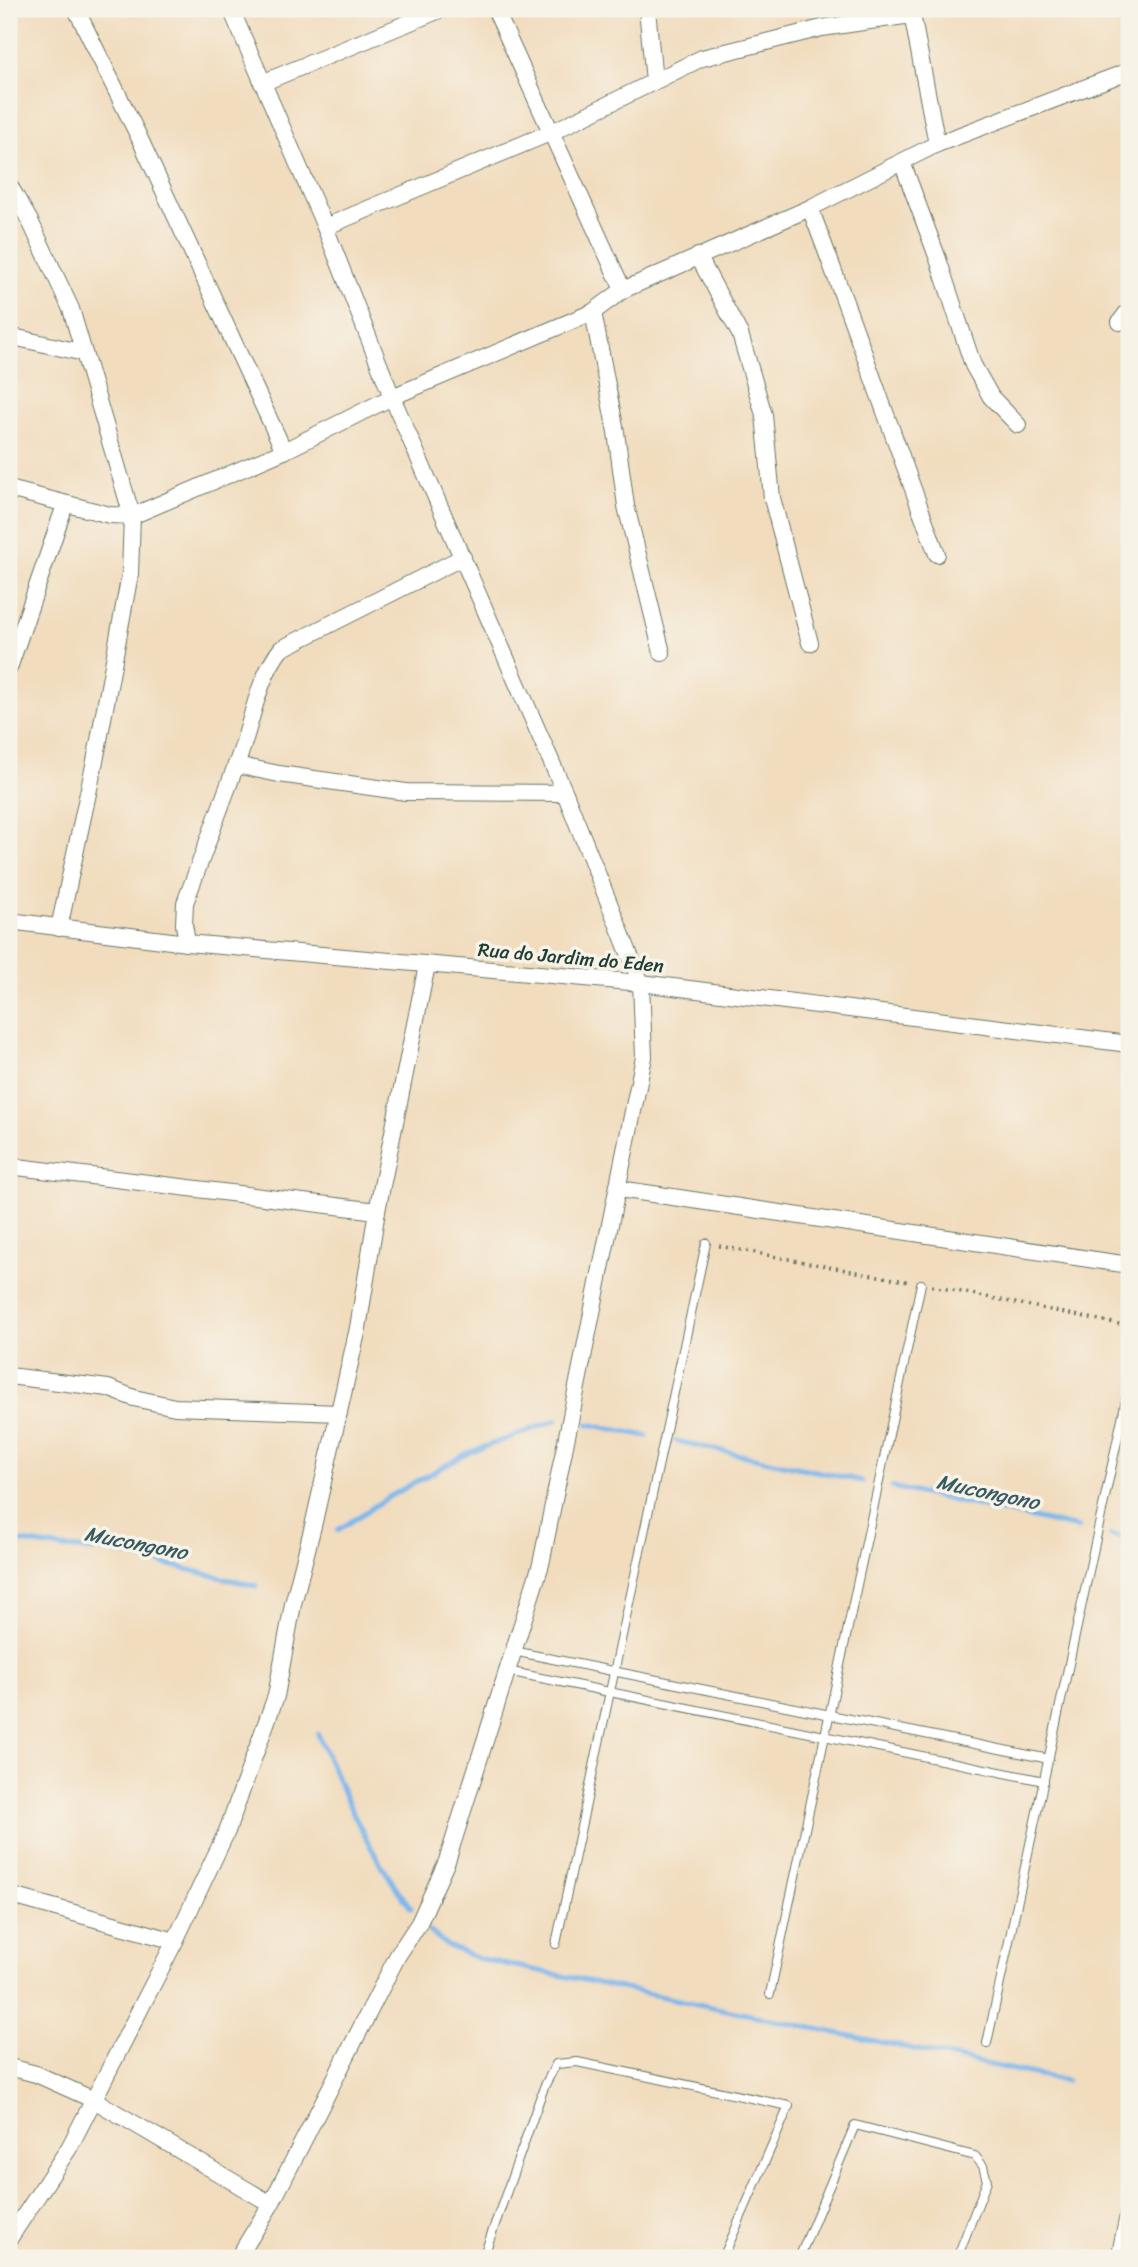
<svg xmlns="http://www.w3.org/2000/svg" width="1138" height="2267" font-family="Sriracha,sans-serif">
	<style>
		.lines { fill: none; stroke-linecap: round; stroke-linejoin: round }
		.stream { stroke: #7bb6ec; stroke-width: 5 }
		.lane-casing { stroke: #687564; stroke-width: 10 }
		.street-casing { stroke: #687564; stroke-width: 18 }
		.path { stroke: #687564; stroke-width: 3.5; stroke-dasharray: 2 5; stroke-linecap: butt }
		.lane { stroke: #fff; stroke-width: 8 }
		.street { stroke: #fff; stroke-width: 16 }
		.labels { text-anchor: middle; stroke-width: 7; stroke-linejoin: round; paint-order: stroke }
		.street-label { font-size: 19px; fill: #1f3d34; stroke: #f7f3e8 }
		.water-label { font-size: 21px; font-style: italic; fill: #365b62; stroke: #f7f3e8 }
	</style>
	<rect width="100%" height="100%" fill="#f7f3e8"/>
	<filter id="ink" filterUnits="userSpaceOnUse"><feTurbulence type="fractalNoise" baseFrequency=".0143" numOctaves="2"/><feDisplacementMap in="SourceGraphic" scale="14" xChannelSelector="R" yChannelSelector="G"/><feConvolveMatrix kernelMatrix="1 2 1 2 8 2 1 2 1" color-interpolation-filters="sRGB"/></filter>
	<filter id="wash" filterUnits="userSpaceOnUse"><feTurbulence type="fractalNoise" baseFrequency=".00686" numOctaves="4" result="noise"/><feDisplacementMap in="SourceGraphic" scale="28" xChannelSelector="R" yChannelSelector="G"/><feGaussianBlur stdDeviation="1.57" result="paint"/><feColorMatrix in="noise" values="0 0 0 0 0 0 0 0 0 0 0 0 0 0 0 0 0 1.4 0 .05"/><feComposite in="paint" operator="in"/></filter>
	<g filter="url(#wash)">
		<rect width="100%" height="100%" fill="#f1dcbd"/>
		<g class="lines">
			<g class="stream">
				<polyline points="588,1424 647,1436"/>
				<polyline points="676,1441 862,1481"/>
				<polyline points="892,1487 1078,1528"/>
				<polyline points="338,1530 387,1498 468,1453 557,1420"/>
				<polyline points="1111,1535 1129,1539"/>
				<polyline points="9,1540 62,1548 112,1551 256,1586"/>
				<path d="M318 1734C343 1795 370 1855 411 1908"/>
				<polyline points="429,1931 448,1946 477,1958 1067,2081"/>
			</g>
		</g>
	</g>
	<g filter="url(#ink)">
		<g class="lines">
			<defs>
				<g id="lane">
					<polyline points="513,1651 1049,1759"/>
					<polyline points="507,1671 1044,1781"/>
					<polyline points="556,1944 706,1243"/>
					<polyline points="770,1994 921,1284"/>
					<polyline points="987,2043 1129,1386"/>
					<polyline points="483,2258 544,2087 556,2064 577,2062 789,2106 723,2258"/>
					<polyline points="799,2258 855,2125 975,2156 983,2166 987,2181 957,2258"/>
				</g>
				<g id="street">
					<polyline points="76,9 138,135 284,451"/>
					<polyline points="231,9 325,227 392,397 565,793 641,983 644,1057 541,1564 447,1861 419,1923 398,1955 271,2204 238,2258"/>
					<polyline points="495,9 623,290"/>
					<polyline points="647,9 654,81"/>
					<polyline points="911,9 937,144"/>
					<polyline points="262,83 442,9"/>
					<polyline points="902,162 938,259 973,365 991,397 1018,425"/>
					<polyline points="9,185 30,221 71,309 132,516 130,574 96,756 59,928"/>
					<path d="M810 208C854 323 894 439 937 554"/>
					<polyline points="325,227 552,132 702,58 822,28 911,15"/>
					<polyline points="698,256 740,334 764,415 772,498 810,643"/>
					<polyline points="593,312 616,432 626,506 662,653"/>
					<polyline points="1120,322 1129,310"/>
					<polyline points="9,336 84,353"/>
					<polyline points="9,489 110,515 132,516 284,451 392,397 593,312 623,290 810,208 937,144 1129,71"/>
					<path d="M463 557 281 649C255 683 252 726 236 765L279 774 406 792 565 793"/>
					<polyline points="9,668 65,505"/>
					<polyline points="9,921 187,943 641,983 1129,1044"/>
					<polyline points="187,943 184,924 185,903 236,765"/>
					<polyline points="9,1166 377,1211"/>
					<polyline points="619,1189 1129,1265"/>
					<polyline points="9,1376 108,1388 134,1398 175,1407 339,1413"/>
					<polyline points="9,1895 175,1941"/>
					<polyline points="9,2067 36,2074 94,2100 271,2204"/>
					<polyline points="9,2239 69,2148 175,1941 227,1831 276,1696 293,1604 313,1526 358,1328 377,1211 427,965"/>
					<polyline points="1119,2258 1129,2211"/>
				</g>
			</defs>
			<use href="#lane" class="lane-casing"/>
			<use href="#street" class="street-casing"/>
			<g class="path">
				<polyline points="719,1246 910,1282"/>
				<polyline points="932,1286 1129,1326"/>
			</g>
			<use href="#lane" class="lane"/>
			<use href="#street" class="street"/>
		</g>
	</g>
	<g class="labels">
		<g class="street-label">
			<text transform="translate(571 957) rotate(5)" y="7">Rua do Jardim do Eden</text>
		</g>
		<g class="water-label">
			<text transform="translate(988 1492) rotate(12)" y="7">Mucongono</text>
			<text transform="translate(136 1543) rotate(11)" y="7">Mucongono</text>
		</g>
	</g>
	<rect width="1138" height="2267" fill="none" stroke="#f7f3e8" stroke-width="35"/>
</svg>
